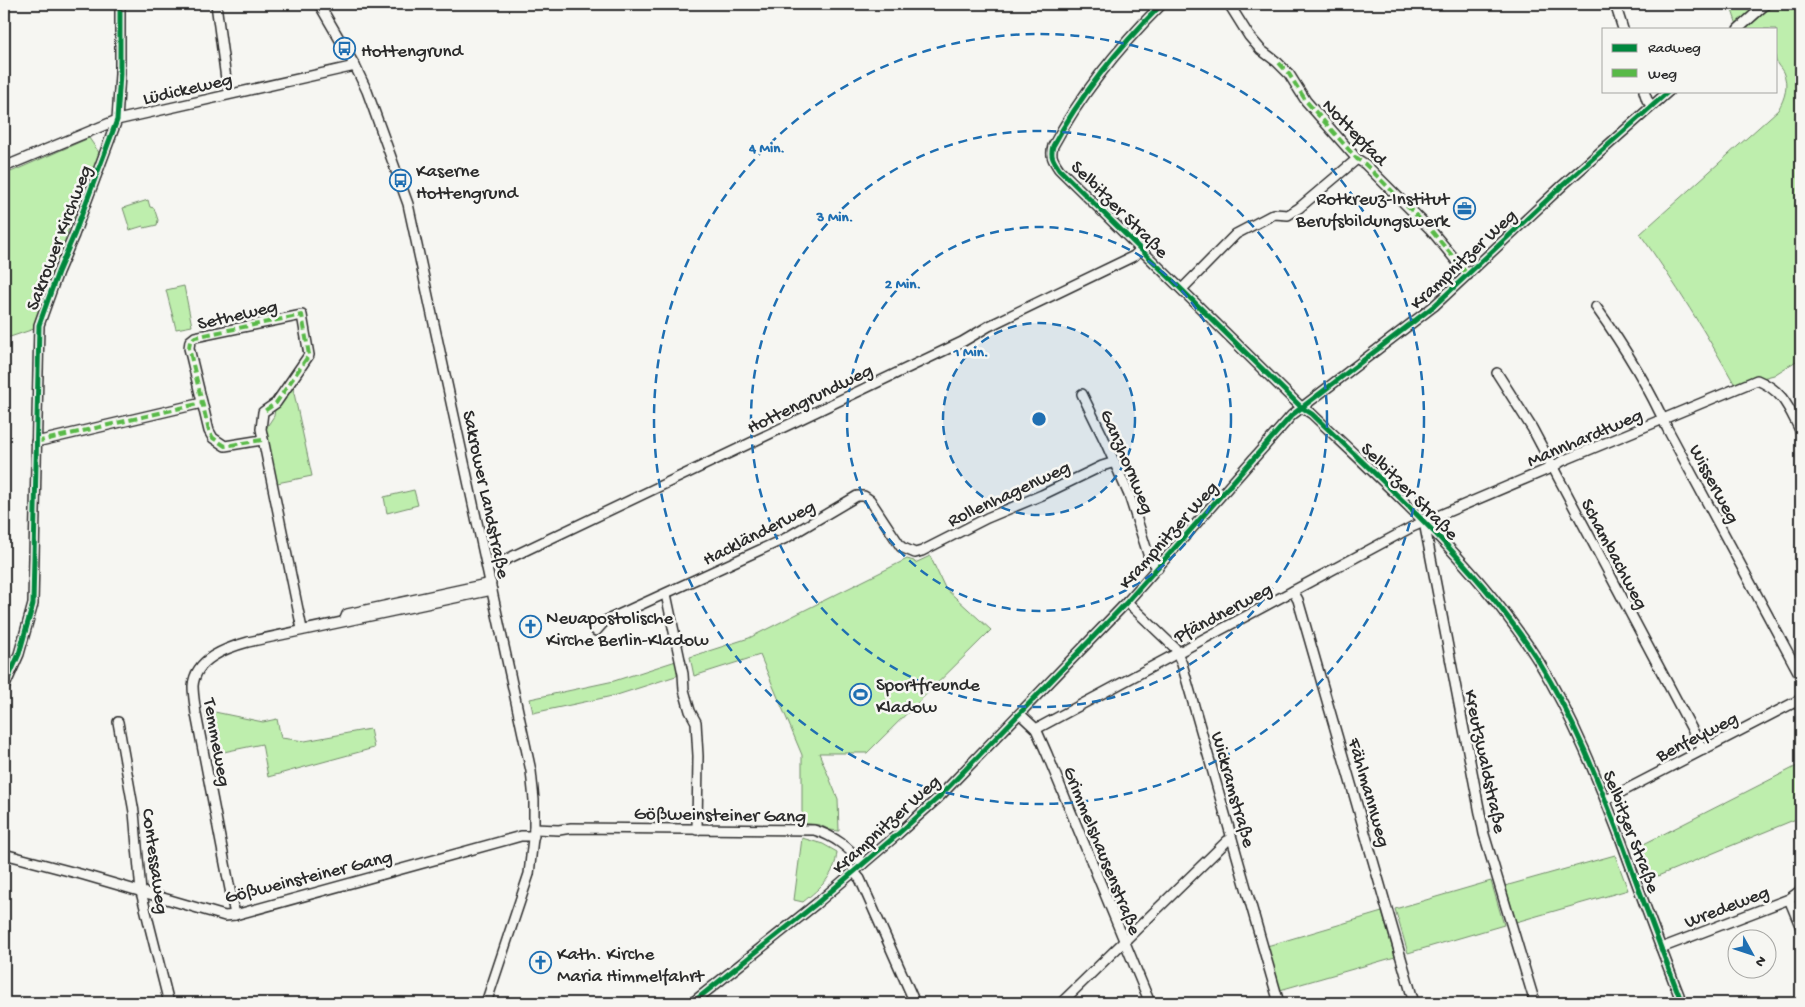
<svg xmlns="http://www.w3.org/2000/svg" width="1805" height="1007" font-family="'Gochi Hand',sans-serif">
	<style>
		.green { fill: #beeead; stroke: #748c6c }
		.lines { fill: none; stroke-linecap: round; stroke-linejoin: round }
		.minor-casing { stroke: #2b2b2b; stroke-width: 12 }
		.minor { stroke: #f6f6f2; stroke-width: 9 }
		.quiet { stroke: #58b947; stroke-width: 4; stroke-dasharray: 8 4; stroke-linecap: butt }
		.cycleway-casing { stroke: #f6f6f2; stroke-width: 8 }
		.cycleway { stroke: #00873e; stroke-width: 5 }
		.ring { fill: none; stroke: #1f6fb2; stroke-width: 2.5; stroke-dasharray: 9 6 }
		.labels { text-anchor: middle; stroke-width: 5; stroke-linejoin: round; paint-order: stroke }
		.poi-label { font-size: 19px; fill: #2b2b2b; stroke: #f6f6f2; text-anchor: start }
		.street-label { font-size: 19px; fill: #2b2b2b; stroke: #f6f6f2 }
		.centre { fill: #1f6fb2; stroke: #f6f6f2; stroke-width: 2.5 }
		.ring-label { font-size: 15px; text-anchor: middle; font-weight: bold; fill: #1f6fb2; stroke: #f6f6f2; stroke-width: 5; stroke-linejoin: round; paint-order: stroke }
	</style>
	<rect width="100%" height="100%" fill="#f6f6f2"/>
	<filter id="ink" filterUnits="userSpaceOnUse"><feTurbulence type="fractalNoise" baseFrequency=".02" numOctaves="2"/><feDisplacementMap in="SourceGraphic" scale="10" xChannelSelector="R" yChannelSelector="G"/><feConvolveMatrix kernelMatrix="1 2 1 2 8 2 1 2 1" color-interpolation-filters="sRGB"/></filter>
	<g filter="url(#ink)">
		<g class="green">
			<polygon points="1730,4 1761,4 1737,25"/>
			<path d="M1774 4H1801V358L1774 375 1735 385C1706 333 1675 283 1640 234L1778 110C1785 98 1789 85 1783 72 1781 68 1777 65 1776 61 1774 54 1776 37 1776 29H1746Z"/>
			<polygon points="89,138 100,154 72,221 37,317 34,329 4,339 4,175"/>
			<polygon points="148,200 150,207 154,208 158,220 157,225 144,228 143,226 130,230 123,208"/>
			<polygon points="184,286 192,326 176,329 166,290"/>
			<polygon points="292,384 312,476 277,483 266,430 268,425 274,416 275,409"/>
			<polygon points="414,490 418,505 387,513 384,497"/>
			<polygon points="930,556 945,588 991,630 867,753 819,753 838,799 839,831 830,830 820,825 802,823 802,755 760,655 694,676 690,657 749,638 907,559 914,561 915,563"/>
			<polygon points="676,661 679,675 617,695 533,713 530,699 614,681"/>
			<polygon points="205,710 263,722 277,719 281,738 305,741 370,729 374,748 268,777 262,744 214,754"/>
			<polygon points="1801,764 1801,817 1648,880 1636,848"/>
			<path d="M802 838 823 844 837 852C835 876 821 887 803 902L794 900Z"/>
			<polygon points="1615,855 1628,890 1516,922 1505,886"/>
			<polygon points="1491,881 1504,925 1408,953 1395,909"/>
			<polygon points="1382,912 1395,957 1280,990 1267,946"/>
		</g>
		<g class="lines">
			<defs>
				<g id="minor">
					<polyline points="216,4 226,79 230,93"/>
					<polyline points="319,4 355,66 367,91 408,204 531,771 534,800 534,829 529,874 486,1003"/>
					<path d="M1162 4C1120 46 1081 94 1053 146 1050 156 1053 160 1059 169L1301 407 1312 414C1393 491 1479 567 1539 662 1574 719 1597 778 1621 840 1641 895 1661 949 1682 1003"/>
					<polyline points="1229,4 1249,36 1261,50 1277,62 1289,74 1306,101 1357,159 1365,164 1430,229 1468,275"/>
					<polyline points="1615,4 1623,29"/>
					<polyline points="1738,29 1766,4"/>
					<polyline points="1644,91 1647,100 1652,106"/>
					<polyline points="4,167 117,120 355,66"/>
					<polyline points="1182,289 1236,234 1274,214 1288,215 1299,208 1357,159"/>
					<path d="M1596 307C1623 345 1648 385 1667 428L1801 677"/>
					<polyline points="1497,373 1532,428 1703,750"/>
					<polyline points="1082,394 1104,439 1129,495 1149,557 1158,568"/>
					<polyline points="262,440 225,446 213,438 209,431 189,348 190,341 195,337 302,315 309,355 276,403 263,412 261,429 302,629"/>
					<polyline points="36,442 202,403"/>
					<polyline points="1424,522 1484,834 1535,1003"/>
					<polyline points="487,567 501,562 962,342 989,326 1134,256 1141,249"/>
					<polyline points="1293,591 1298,600 1414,1003"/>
					<polyline points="666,594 683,674 684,690 690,711 696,722 698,756 697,830"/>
					<polyline points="1127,602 1175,648 1182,664 1279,1003"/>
					<polyline points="344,621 347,614 491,583"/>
					<polyline points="596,631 605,621 786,538 857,496 864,496 870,500 901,547 915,553 922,551 987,518 1042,495 1102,466 1115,462"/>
					<polyline points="4,688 19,654 33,604 39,325 58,272 74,235 117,120 120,74 120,4"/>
					<polyline points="1020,714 1036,729 1047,754 1150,1003"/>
					<polyline points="118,722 134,812 141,892 169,1003"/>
					<path d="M1036 729 1412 527 1553 467 1562 461 1757 380C1784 391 1789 409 1801 432"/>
					<polyline points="1606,800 1801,699"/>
					<path d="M534 829 559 830 571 828 814 830C835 836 849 848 863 864"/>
					<polyline points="4,854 84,875 225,916 235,915 521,836 534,836"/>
					<polyline points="854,872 860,879 915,1003"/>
					<polyline points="1789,899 1801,928"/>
					<path d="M235 915 196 714C195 705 193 695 193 686 195 659 226 648 248 642L492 590"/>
					<polyline points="1661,948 1789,899 1801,890"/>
					<polyline points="692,1003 816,904 898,834 938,798 1127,602 1292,415 1434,306 1563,185 1669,91"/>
					<polyline points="1061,1003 1227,841 1232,840"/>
				</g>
			</defs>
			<use href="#minor" class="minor-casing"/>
			<use href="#minor" class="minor"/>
			<g class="quiet">
				<polyline points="1279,63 1289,74 1306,101 1357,159 1365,164 1430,229 1468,275"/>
				<polyline points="262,440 225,446 213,438 209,431 189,348 190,341 195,337 302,315 309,355 276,403 263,412"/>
				<polyline points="36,442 202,403"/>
			</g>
			<defs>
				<g id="cycleway">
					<path d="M1162 4C1120 46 1081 94 1053 146 1050 156 1053 160 1059 169L1301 407 1312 414C1393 491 1479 567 1539 662 1574 719 1597 778 1621 840 1641 895 1661 949 1682 1003"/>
					<polyline points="4,688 19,654 33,604 39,325 58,272 74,235 117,120 120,74 120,4"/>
					<polyline points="692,1003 816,904 898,834 938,798 1127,602 1292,415 1434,306 1563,185 1669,91"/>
				</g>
			</defs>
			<use href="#cycleway" class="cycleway-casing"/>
			<use href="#cycleway" class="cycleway"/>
		</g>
	</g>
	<circle cx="1039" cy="419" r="96" fill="#1f6fb2" fill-opacity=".12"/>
	<g class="ring">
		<circle cx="1039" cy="419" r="96"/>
		<circle cx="1039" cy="419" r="192"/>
		<circle cx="1039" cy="419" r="288"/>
		<circle cx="1039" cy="419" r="385"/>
	</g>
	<defs>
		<symbol id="bus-ring" viewBox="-11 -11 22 22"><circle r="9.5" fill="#f6f6f2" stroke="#1f6fb2" stroke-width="1.5"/><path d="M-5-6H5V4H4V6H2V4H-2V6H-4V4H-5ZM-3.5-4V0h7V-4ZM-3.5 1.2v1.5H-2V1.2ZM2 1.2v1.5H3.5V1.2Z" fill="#1f6fb2"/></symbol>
		<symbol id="office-ring" viewBox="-11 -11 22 22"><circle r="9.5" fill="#f6f6f2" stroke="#1f6fb2" stroke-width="1.5"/><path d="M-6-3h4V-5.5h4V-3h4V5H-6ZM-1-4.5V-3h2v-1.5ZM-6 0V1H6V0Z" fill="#1f6fb2"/></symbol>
		<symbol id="church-ring" viewBox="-11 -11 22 22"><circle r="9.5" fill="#f6f6f2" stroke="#1f6fb2" stroke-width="1.5"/><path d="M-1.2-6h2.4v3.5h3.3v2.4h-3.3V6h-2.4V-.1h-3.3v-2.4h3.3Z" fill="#1f6fb2"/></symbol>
		<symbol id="stadium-ring" viewBox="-11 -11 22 22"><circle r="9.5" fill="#f6f6f2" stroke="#1f6fb2" stroke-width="1.5"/><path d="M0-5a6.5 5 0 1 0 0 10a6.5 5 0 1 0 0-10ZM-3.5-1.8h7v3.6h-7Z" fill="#1f6fb2"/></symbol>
	</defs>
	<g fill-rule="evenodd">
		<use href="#bus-ring" x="332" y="36" width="25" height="25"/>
		<use href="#bus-ring" x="388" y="168" width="25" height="25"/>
		<use href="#office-ring" x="1452" y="196" width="25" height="25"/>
		<use href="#church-ring" x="518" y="614" width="25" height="25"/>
		<use href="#stadium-ring" x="848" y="682" width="25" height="25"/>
		<use href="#church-ring" x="528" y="950" width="25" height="25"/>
	</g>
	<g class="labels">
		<g class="poi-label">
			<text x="361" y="56">Hottengrund</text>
			<text x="416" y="176">Kaserne<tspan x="416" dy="22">Hottengrund</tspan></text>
			<text x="1449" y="204" text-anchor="end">Rotkreuz-Institut<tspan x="1449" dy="22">Berufsbildungswerk</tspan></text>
			<text x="546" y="623">Neuapostolische<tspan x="546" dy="22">Kirche Berlin-Kladow</tspan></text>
			<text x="876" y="690">Sportfreunde<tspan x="876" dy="22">Kladow</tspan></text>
			<text x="557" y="959">Kath. Kirche<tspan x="557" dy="22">Maria Himmelfahrt</tspan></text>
		</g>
		<g class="street-label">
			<text transform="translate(187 87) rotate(-13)" y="7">Lüdickeweg</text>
			<text transform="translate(1356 131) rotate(46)" y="7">Nottepfad</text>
			<text transform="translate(1121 208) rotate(45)" y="7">Selbitzer Straße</text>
			<text transform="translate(57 237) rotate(-69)" y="7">Sakrower Kirchweg</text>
			<text transform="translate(1462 258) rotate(-43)" y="7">Krampnitzer Weg</text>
			<text transform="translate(237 313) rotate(-13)" y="7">Setheweg</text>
			<text transform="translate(809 397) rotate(-26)" y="7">Hottengrundweg</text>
			<text transform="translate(1584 436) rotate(-23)" y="7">Mannhardtweg</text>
			<text transform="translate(1129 461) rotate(67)" y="7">Ganzhornweg</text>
			<text transform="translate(1716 483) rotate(62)" y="7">Wisserweg</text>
			<text transform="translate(1411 490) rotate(45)" y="7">Selbitzer Straße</text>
			<text transform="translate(1008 492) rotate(-25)" y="7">Rollenhagenweg</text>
			<text transform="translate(488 494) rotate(78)" y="7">Sakrower Landstraße</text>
			<text transform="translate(758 531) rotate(-27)" y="7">Hackländerweg</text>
			<text transform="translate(1167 534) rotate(-48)" y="7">Krampnitzer Weg</text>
			<text transform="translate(1616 553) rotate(62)" y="7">Schambachweg</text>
			<text transform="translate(1222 611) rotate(-28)" y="7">Pfändnerweg</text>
			<text transform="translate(1696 735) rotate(-27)" y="7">Benfeyweg</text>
			<text transform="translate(219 742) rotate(80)" y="7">Temmeweg</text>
			<text transform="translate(1487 761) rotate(78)" y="7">Kreutzwaldstraße</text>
			<text transform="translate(1235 789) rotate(74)" y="7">Wickramstraße</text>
			<text transform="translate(1371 792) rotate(74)" y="7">Fählmannweg</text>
			<text transform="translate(720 813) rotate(1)" y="7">Gößweinsteiner Gang</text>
			<text transform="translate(885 823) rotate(-42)" y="7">Krampnitzer Weg</text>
			<text transform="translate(1633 831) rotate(69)" y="7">Selbitzer Straße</text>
			<text transform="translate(1104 850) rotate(68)" y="7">Grimmelshausenstraße</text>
			<text transform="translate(157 861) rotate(82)" y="7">Contessaweg</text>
			<text transform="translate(308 875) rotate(-14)" y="7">Gößweinsteiner Gang</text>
			<text transform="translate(1726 905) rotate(-21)" y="7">Wredeweg</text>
		</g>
	</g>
	<circle cx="1039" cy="419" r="8" class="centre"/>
	<g class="ring-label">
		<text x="767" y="152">4 Min.</text>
		<text x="835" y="221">3 Min.</text>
		<text x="903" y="288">2 Min.</text>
		<text x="971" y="356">1 Min.</text>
	</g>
	<rect width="1805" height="1007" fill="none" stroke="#f6f6f2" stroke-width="20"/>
	<rect x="10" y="10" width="1785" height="987" fill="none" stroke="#2b2b2b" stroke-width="2" filter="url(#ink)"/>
	<rect x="1602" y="28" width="175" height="65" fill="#f6f6f2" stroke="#a5a5a2"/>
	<rect x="1612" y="44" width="25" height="8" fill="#00873e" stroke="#a5a5a2"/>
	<text x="1648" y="52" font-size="15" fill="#2b2b2b">Radweg</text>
	<rect x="1612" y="69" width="25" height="8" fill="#58b947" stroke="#a5a5a2"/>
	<text x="1648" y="78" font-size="15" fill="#2b2b2b">Weg</text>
	<g transform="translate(1752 954) rotate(130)"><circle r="24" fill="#f6f6f2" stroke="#a5a5a2"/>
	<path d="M0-4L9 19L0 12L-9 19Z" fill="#1f6fb2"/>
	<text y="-8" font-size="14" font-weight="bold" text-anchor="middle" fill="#2b2b2b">N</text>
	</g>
</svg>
